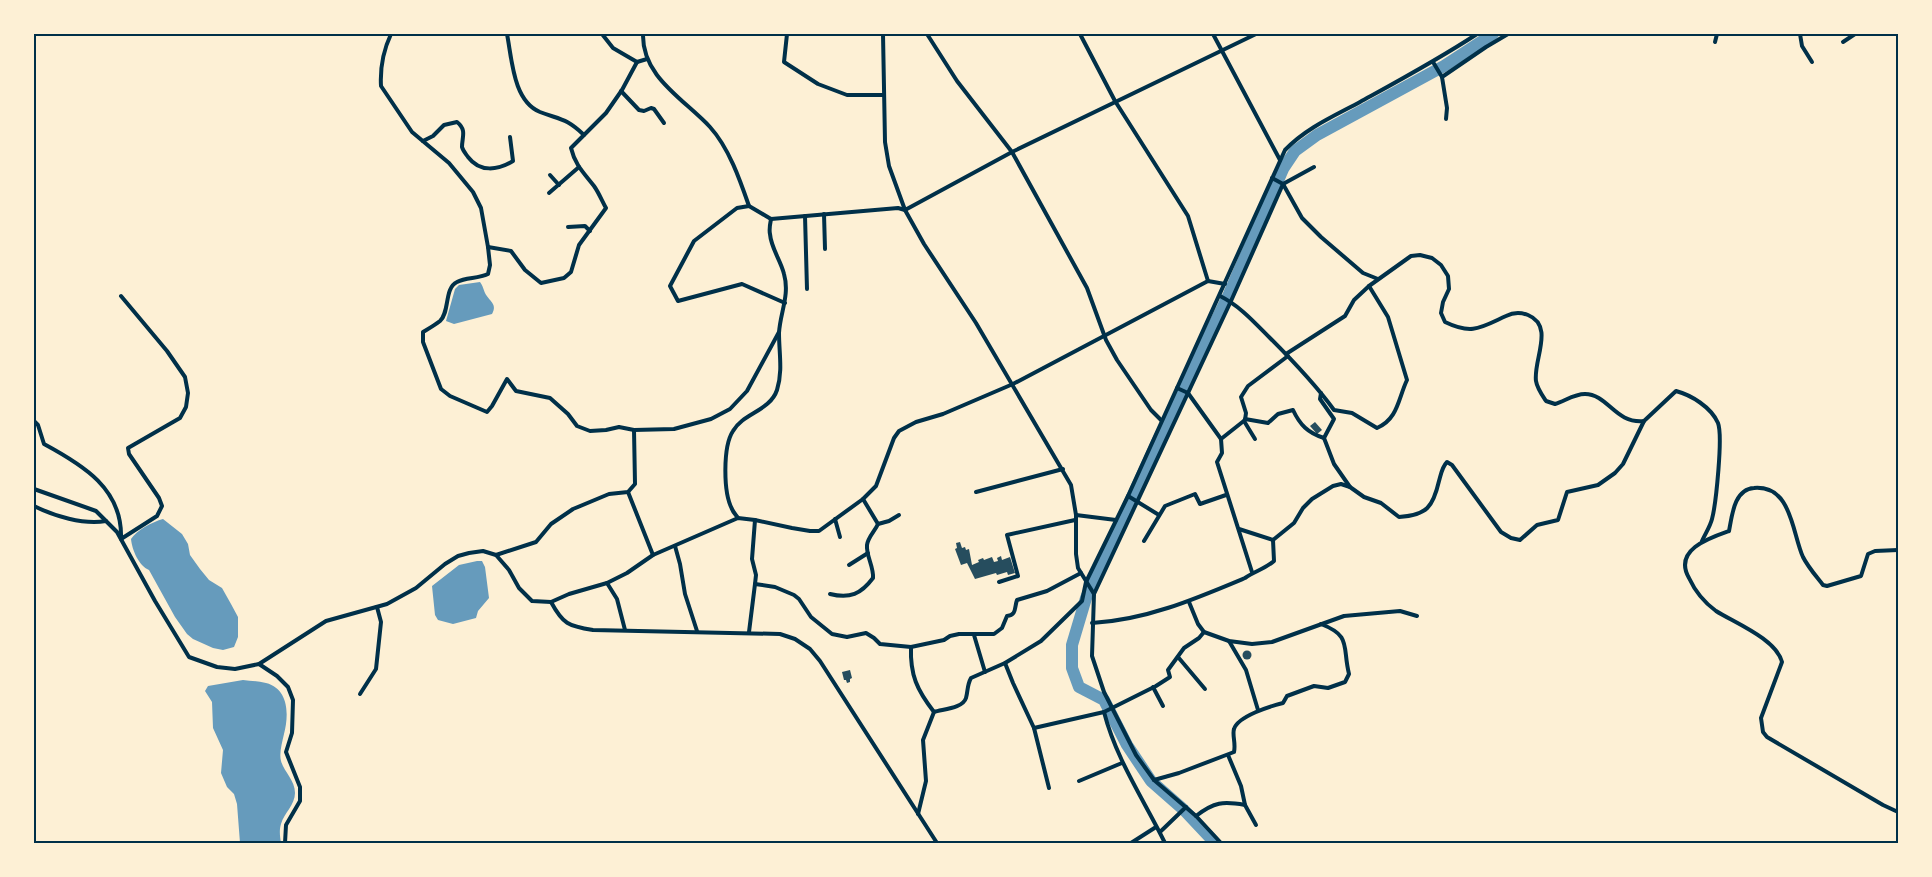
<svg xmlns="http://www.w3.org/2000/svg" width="1932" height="877" font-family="'Archivo Narrow',sans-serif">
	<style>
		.water { fill: #669bbc }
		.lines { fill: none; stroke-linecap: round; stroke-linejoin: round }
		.river { stroke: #669bbc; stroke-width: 12 }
		.building { fill: #264d5e }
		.minor { stroke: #003049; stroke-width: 4 }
		.neatline { fill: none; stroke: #003049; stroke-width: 2 }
	</style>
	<rect width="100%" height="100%" fill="#fdf0d5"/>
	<g class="water">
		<path d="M480 282C483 286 483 288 485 293 489 301 498 304 492 314L454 324 446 321 455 289 459 285Z"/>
		<path d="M163 519 182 534 188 544 190 555 200 569 209 580 222 588 231 604 238 617V637L234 647 223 650 213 648 193 639 187 634 175 617 149 570C139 566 132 550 131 539 137 530 152 522 163 519Z"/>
		<polygon points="477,561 482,561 485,567 489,598 478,611 476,618 453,624 438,620 435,615 432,586 459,565"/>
		<path d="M243 680C250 681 258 681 266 683 289 689 289 715 284 734 282 743 279 753 281 761 284 772 295 780 295 793 295 805 284 813 281 824 279 830 280 837 281 843H240L237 804 234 794 227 787 221 773 223 750 213 728 212 702 205 691 208 686Z"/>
	</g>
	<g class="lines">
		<polyline class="river" points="1215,843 1184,810 1151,781 1127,745 1104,700 1079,687 1072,668 1072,645 1086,598 1159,438 1229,294 1283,169 1295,151 1317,135 1444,66 1493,34"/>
	</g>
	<g class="building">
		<polygon points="1315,422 1322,430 1317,434 1310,426"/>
		<polygon points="960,542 962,548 965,547 966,550 969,549 972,565 979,562 978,560 983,558 984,560 992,557 994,562 998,561 997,558 1001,556 1002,560 1010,557 1015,573 1008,575 1007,572 997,575 996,573 975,579 967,563 961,565 955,549 957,548 956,543"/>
		<circle cx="1247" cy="655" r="4.5"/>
		<polygon points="850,670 852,678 850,679 850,682 847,683 846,680 844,680 842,672"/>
	</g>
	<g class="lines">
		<g class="minor">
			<path d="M391 34C384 49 380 68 381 86L412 132 449 163 473 192 481 208 488 247 490 265 488 274C478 279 466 277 457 282 444 288 450 312 440 321 435 325 428 329 423 332V342L441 389 450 396 487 412 492 406 507 379 516 391 550 398 568 414 577 426 590 431 606 430 619 427 634 430 674 429 711 419 730 409 747 391 779 332"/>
			<path d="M507 34C512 59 513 101 540 112 561 120 566 118 584 135"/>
			<polyline points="602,34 613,48 637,62 647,59"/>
			<path d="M643 34C642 77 684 99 710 127 729 148 740 180 749 206L771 219 898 208 905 210 1012 152 1256 34"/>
			<polyline points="787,34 784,62 818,84 847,95 884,95"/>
			<polyline points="883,34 885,142 889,166 905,210 924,244 976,323 1071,485 1076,515 1076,554 1078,568 1094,594 1092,656 1104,692 1136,755 1154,780 1196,816 1221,843"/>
			<polyline points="927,34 957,81 1012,152 1087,288 1106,340 1117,360 1151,410 1161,420"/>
			<polyline points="1080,34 1115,101 1188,216 1208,281"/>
			<polyline points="1213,34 1280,160"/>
			<polyline points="1800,34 1802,46 1812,62"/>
			<polyline points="1715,42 1717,34"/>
			<polyline points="1843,42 1855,34"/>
			<polyline points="1433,62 1442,77"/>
			<polyline points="621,91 639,110 644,111 651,108 654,109 664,123"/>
			<polyline points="1446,119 1447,108 1442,77 1486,47 1508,34"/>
			<path d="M423 141 433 136 444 125 457 122C467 130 462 137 462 147 463 151 466 154 468 157 480 173 498 170 513 161L510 137"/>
			<polyline points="550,175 559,185"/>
			<polyline points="1272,178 1283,184 1302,218 1321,237 1363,273 1378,279"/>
			<polyline points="549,193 579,167"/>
			<polyline points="749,206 737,208 694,241 670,286 678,301 742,284 785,303"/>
			<polyline points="824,214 825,249"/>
			<polyline points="805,216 807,289"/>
			<polyline points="568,227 585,226 590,231"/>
			<path d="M488 247 511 251 525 270 541 283 564 278 571 272 579 245 606 208C602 201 599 193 594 186 584 173 575 165 571 148L606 113 622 90 637 62"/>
			<path d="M1220 296C1240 306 1254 322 1270 338 1293 361 1315 384 1334 410L1352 413 1377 428C1398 419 1398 399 1407 380L1388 317 1369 286"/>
			<path d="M1286 354 1345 316 1354 300 1369 286 1411 256 1420 255 1432 258 1441 265 1448 276 1449 289 1443 302 1441 313 1445 322C1472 335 1480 328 1506 316 1514 312 1520 312 1528 315 1555 326 1533 360 1536 381 1537 388 1542 395 1546 401L1555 404C1565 401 1574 394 1585 394 1608 394 1615 424 1644 421"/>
			<polyline points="1177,388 1188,393 1221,439 1222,453 1217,462 1252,572"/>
			<polyline points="1321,393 1320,399 1334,419 1324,438 1334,464 1350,487"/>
			<path d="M1245 419 1268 423 1278 414 1293 410C1300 425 1308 433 1324 438"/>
			<path d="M34 421 38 425 44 444C83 465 123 489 121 539L157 516 162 506 159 498 129 454 128 448 180 418 186 407 188 393 185 377 167 351 121 296"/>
			<polyline points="1244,421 1255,439"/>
			<polyline points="1221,439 1245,420 1246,413 1241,397 1248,386 1288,356"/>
			<polyline points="34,489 96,511 117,532 155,601 189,657 217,667 235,669 259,664 326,621 387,604 416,588 445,564 458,556 469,553 483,551 496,555 509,570 519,588 532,601 551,602 569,594 607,583 627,573 653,555 738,518 755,520 792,528 810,531 819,531 863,499 876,486 894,438 899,431 916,422 943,414 1013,384 1208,281 1225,284"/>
			<polyline points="628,492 653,555"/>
			<polyline points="976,492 1063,469"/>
			<polyline points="1128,496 1159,515"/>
			<polyline points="863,499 878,524"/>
			<path d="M34 506C54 516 83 525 106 521"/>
			<polyline points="1076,515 1116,520"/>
			<path d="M738 518C736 515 733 512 732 509 723 492 723 446 733 431 743 413 770 411 777 390 783 371 779 353 779 333 780 313 790 295 784 274 781 261 771 248 770 234 769 230 770 224 771 219"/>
			<polyline points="835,519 840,537"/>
			<polyline points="1239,529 1273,540"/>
			<path d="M1273 540 1294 523 1303 508 1312 499 1333 486 1341 484 1350 487 1364 497 1381 503 1399 517C1427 515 1433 507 1439 481 1441 474 1442 467 1447 462L1452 465 1501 532 1511 538 1520 540 1537 525 1558 520 1567 492 1598 485 1615 473 1623 464 1644 421 1676 391C1691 395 1711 407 1718 423 1723 436 1716 504 1712 519 1710 527 1705 534 1702 541"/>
			<polyline points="1144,541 1165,506 1195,494 1200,504 1226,495"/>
			<polyline points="675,546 680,564 685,594 697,631"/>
			<path d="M1898 550 1875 551 1868 554 1861 576 1827 586 1823 585C1816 576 1808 567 1803 557 1792 533 1792 485 1754 488 1734 489 1732 516 1729 531 1709 538 1673 550 1689 578 1695 591 1705 603 1716 611 1735 623 1776 639 1782 662L1761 718 1763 732 1767 737 1883 805 1898 812"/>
			<polyline points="496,555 536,542 551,524 573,509 609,494 628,492 635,484 634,430"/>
			<polyline points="849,565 868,553"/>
			<polyline points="999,582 1018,576 1007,535 1075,520"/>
			<polyline points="607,583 617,599 625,630"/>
			<path d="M755 584 775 587 794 595 799 599 811 617 832 634 847 637 866 633 874 638 880 644 911 647 944 640 950 636 959 634H994L1002 628 1007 616C1017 615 1014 608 1017 600L1047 591 1081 573"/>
			<path d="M830 594C850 599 861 594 873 578 874 567 866 556 867 545 868 537 875 531 878 524L889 521 899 515"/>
			<polyline points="1094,594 1231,301 1283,184 1314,167"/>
			<path d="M551 602C563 624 568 626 593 630L780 634 795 639 810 649 820 661 937 843"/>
			<polyline points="1189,602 1198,624 1204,632 1229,641 1252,644 1272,642 1344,616 1400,611 1417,616"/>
			<path d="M1092 623C1146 620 1195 599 1245 578 1255 571 1265 569 1274 561L1273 540"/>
			<polyline points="749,632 755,584 756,575 752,559 755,520"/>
			<polyline points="974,635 985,672"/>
			<polyline points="1229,641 1246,670 1258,710"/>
			<path d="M911 647C910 675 917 690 934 712"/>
			<polyline points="1178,657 1205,689"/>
			<polyline points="1005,663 1013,683 1034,728 1049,788"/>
			<polyline points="259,664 277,676 288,687 293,700 292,733 286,752 300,787 300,801 286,825 285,843"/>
			<polyline points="1153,687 1163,706"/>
			<polyline points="360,694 376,669 381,622 377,607"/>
			<path d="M1104 712C1116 759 1144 800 1165 843"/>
			<polyline points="1034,728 1104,712 1156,686 1170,677 1168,670 1184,648 1199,638 1204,632"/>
			<polyline points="1228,755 1241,786 1245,805"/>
			<path d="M1154 780 1179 773 1234 752C1236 743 1232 735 1234 729 1238 716 1271 706 1283 703L1287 696 1314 686 1328 688 1345 682 1349 674C1342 646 1352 636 1321 624"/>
			<polyline points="1079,781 1122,763"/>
			<path d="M918 814 926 781 923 740 934 712C944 709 963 708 966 698 968 691 967 685 971 678L1005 663 1041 641 1082 601 1086 582 1128 496 1285 150C1306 128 1334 116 1360 102 1400 80 1439 59 1477 34"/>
			<path d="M1196 816C1214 802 1223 801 1245 805L1256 825"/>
			<polyline points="1160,832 1186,807"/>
			<polyline points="1131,843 1156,827"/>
		</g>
	</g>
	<rect width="1932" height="877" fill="none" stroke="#fdf0d5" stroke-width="70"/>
	<rect x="35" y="35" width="1862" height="807" class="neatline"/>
</svg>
